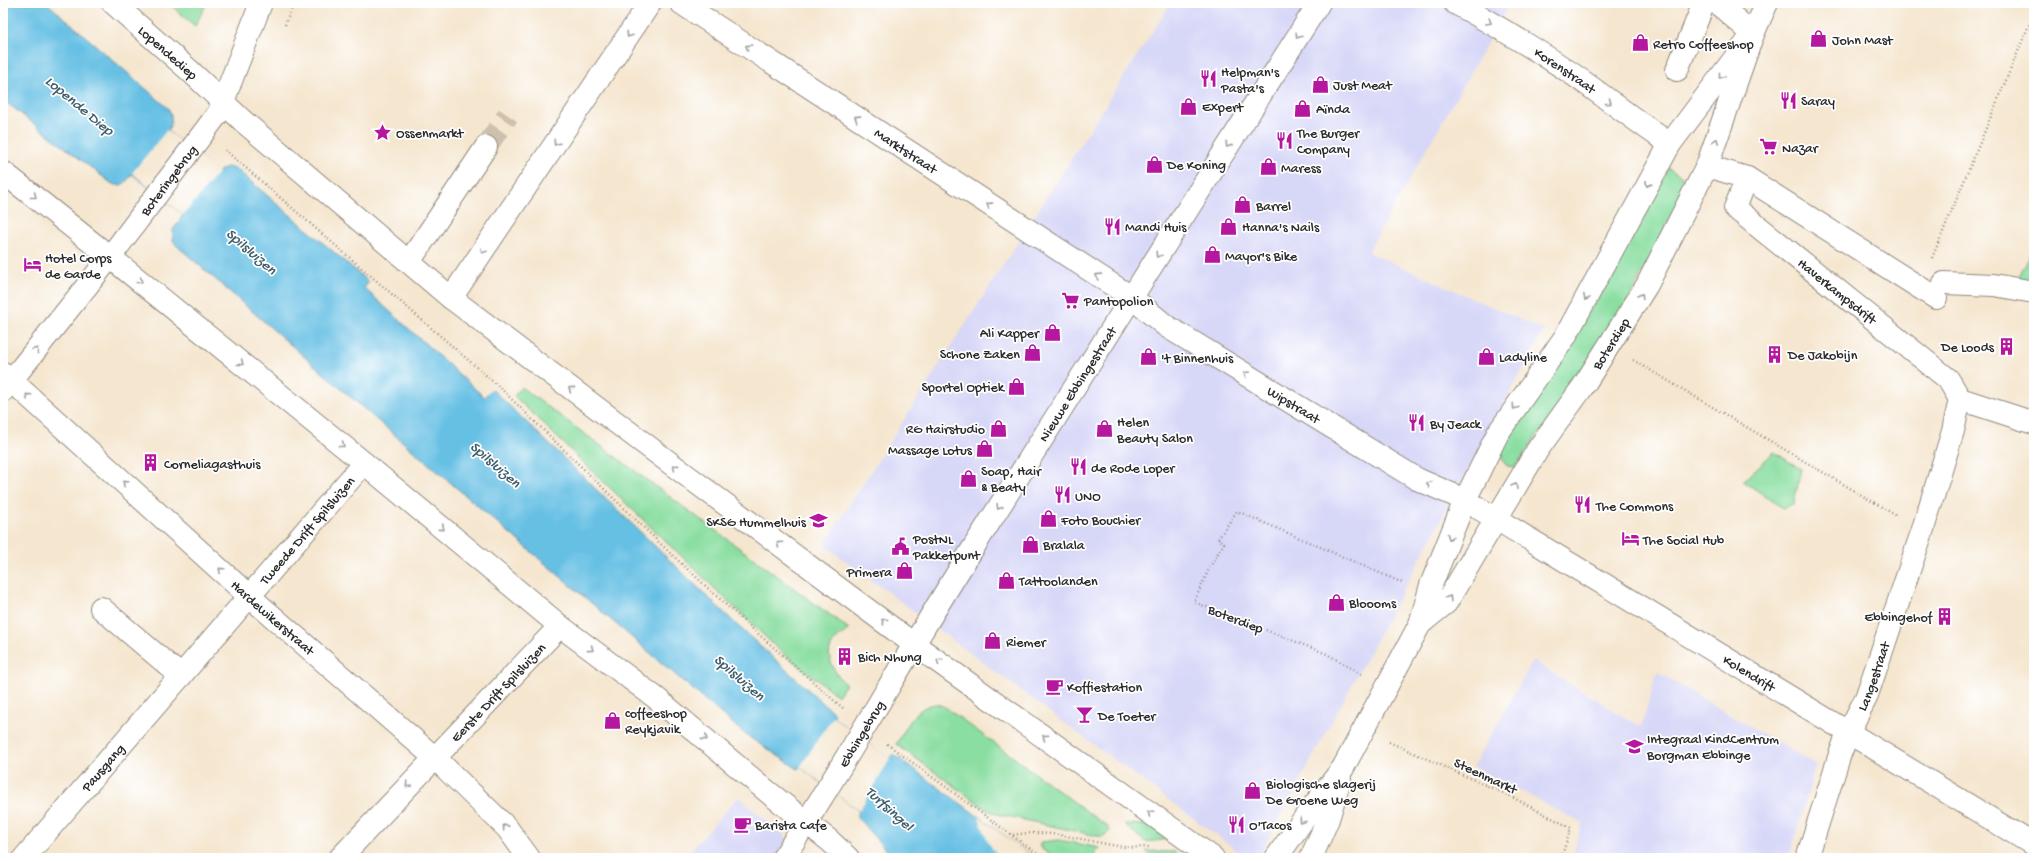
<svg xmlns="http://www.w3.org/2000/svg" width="2037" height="861" font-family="'Gochi Hand',sans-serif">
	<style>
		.built { fill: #d7d7f8 }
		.green { fill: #8adea1; stroke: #5a8466 }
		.water { fill: #66c0e4; stroke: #487688 }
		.pier { fill: #f5e6cf }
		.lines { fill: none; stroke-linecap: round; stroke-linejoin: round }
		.minor-tunnel { stroke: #cdc1ae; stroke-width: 22; stroke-dasharray: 22 11; stroke-linecap: butt }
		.minor-casing { stroke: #90887d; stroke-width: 24 }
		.path { stroke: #90887d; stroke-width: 2.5; stroke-dasharray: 1 3; stroke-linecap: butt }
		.minor { stroke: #fff; stroke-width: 22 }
		.oneway { stroke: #a0a0a0 }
		.labels { text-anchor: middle; stroke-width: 3.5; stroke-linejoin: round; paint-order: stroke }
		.poi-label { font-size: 14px; fill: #2b2b2b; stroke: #fff; text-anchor: start }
		.street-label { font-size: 14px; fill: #2b2b2b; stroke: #fff }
		.water-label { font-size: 15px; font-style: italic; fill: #405f6c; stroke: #fff }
	</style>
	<rect width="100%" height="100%" fill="#fff"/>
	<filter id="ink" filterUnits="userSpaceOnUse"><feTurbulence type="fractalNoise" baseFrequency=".025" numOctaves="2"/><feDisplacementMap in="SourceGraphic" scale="8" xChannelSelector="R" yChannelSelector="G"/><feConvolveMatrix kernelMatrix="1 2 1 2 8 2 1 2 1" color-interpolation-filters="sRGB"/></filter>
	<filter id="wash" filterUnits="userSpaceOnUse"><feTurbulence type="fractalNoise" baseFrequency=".012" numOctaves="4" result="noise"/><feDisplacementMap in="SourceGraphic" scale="16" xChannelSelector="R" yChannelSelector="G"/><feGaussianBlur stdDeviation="0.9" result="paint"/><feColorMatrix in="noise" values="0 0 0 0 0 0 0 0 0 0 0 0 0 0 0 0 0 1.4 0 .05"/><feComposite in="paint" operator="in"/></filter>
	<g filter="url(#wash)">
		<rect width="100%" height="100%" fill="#f5e6cf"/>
		<g class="built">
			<polygon points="1171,3 1510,3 1368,252 1544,330 1258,858 1247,858 824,545"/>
			<polygon points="1533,661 1641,727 1657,672 1816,765 1789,858 1572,858 1582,823 1473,766"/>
			<polygon points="738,797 811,858 684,858"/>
		</g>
		<g class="green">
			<polygon points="168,3 207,3 195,26"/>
			<polygon points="1668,168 1689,181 1617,323 1515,467 1507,466 1502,460 1502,447 1601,293"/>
			<polygon points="2034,247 2034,284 2018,278"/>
			<path d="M521 387 849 629C833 641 823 649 834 669 837 675 840 679 846 684L838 696 779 650 514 396Z"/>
			<polygon points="1774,452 1801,469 1794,503 1783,508 1743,481"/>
			<path d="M937 704 945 707 1108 827 1110 831 1102 837 997 814 986 809 896 744C907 728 915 705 937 704Z"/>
			<polygon points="1124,824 1148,825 1170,839 1145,842"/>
			<path d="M1059 840 1100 848 1092 858C1076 858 1046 861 1039 844L1041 842Z"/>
			<polygon points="1146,851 1175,852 1179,858 1154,858"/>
		</g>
		<path class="water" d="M3 3H47L168 108C173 117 172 122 168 131L218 172 226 167 235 168 369 282 364 288 484 397 492 389 738 626 835 714 833 717 889 759 893 754 1035 858H893L856 816 859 811 800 767 798 769 746 735 370 414 176 245 173 240V230L183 215 132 174C126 182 122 189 111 183L3 100Z"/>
		<g class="pier">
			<polygon points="167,130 219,172 183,215 132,173"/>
			<polygon points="833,717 890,759 859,811 800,767"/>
			<polygon points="979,817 1035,858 999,858 988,842"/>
		</g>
	</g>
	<g filter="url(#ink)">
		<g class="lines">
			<polyline class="minor-tunnel" points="486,147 508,115"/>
			<defs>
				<g id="minor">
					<path id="s1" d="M113 3 190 71 244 122 451 298 682 472 915 645 1213 858"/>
					<path id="s2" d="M681 3 1131 297 1166 326 1417 479 1465 500 2034 845"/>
					<path id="s3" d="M1455 3C1501 28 1546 55 1588 85 1615 105 1642 125 1670 144"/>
					<polyline points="1717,3 1753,34"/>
					<polyline points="1677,70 1704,3"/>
					<polyline points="1707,166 1747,178 1936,298"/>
					<polyline points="3,172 110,257 364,463 560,626 656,698 768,792 830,841 848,858"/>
					<path id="s4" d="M1747 178 1735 208 1948 379 1960 399"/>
					<polyline points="409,262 486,147"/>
					<polyline points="1944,283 1994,285 2034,292"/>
					<polyline points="451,298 650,3"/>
					<path id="s5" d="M3 373 250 597 435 758 507 828 529 858"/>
					<path id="s6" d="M3 391 110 257 219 112 261 3"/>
					<polyline points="1960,399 2034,423"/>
					<polyline points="101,608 181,676"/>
					<path id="s7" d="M1420 624 1446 603 1538 449 1582 388 1647 285 1707 166 1753 34 1767 3"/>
					<path id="s8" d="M24 858 364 463"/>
					<path id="s9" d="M340 858 560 626"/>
					<path id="s10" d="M783 858C847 762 902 661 963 564 1081 376 1200 190 1319 3"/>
					<polyline points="1276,858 1311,809 1343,768 1420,624 1431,585 1465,500 1498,433 1565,337 1670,144 1753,34"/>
					<polyline points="1311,858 1328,819 1340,779"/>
					<path id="s11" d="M1807 858 1839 757 1848 733 1866 698 1923 529 1953 431 1960 399"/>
				</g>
			</defs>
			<use href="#minor" class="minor-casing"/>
			<g class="path">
				<polyline points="285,25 294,3"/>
				<polyline points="225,150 496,384 669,552 748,625 844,709"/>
				<polyline points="1932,258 2034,13"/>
				<polyline points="1633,360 1897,516"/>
				<polyline points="1361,674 1327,654 1194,602 1210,567 1224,543 1218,539 1237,511 1403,583"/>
				<polyline points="1389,742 1510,796 1571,828 1561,858"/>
				<polyline points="887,744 1043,858"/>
				<path d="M1013 835C1050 828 1087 842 1124 847 1132 848 1140 847 1149 847"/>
			</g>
			<use href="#minor" class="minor"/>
		</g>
		<defs><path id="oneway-chevron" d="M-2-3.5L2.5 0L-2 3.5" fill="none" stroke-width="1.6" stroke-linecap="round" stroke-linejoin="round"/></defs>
		<g class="oneway">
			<use href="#oneway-chevron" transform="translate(1489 22) rotate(31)"/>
			<use href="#oneway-chevron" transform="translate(629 35) rotate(124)"/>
			<use href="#oneway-chevron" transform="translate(1298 36) rotate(123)"/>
			<use href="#oneway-chevron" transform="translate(748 47) rotate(-147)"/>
			<use href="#oneway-chevron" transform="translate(1721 76) rotate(128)"/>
			<use href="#oneway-chevron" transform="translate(1609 102) rotate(37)"/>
			<use href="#oneway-chevron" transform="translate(857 118) rotate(-147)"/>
			<use href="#oneway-chevron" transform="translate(1716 141) rotate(-71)"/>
			<use href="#oneway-chevron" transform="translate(556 143) rotate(124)"/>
			<use href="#oneway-chevron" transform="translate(1228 145) rotate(123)"/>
			<use href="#oneway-chevron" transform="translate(1648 184) rotate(119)"/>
			<use href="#oneway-chevron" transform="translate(34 196) rotate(38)"/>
			<use href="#oneway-chevron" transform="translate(989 205) rotate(-147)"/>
			<use href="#oneway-chevron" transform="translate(483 251) rotate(124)"/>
			<use href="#oneway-chevron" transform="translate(1158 255) rotate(123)"/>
			<use href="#oneway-chevron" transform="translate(1098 276) rotate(-147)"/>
			<use href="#oneway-chevron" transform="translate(140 281) rotate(39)"/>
			<use href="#oneway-chevron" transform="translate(1641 296) rotate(-59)"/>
			<use href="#oneway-chevron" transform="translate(1586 298) rotate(118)"/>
			<use href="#oneway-chevron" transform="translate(36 350) rotate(-52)"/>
			<use href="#oneway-chevron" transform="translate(241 363) rotate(39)"/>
			<use href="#oneway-chevron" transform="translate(1246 374) rotate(-149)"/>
			<use href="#oneway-chevron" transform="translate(571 389) rotate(-143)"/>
			<use href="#oneway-chevron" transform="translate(28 396) rotate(-138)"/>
			<use href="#oneway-chevron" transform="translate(1515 407) rotate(124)"/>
			<use href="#oneway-chevron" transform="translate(342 445) rotate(39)"/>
			<use href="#oneway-chevron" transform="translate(675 467) rotate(-143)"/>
			<use href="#oneway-chevron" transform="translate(125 483) rotate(-138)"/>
			<use href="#oneway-chevron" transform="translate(1429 484) rotate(-155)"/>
			<use href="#oneway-chevron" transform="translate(1515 486) rotate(-59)"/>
			<use href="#oneway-chevron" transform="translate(999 507) rotate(122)"/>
			<use href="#oneway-chevron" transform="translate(442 528) rotate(40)"/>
			<use href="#oneway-chevron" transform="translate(1450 537) rotate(111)"/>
			<use href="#oneway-chevron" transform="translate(779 544) rotate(-144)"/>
			<use href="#oneway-chevron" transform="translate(221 570) rotate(-138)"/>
			<use href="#oneway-chevron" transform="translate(1449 598) rotate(-57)"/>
			<use href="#oneway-chevron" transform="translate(884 621) rotate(-144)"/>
			<use href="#oneway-chevron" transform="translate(591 649) rotate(37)"/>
			<use href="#oneway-chevron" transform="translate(939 661) rotate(-145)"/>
			<use href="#oneway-chevron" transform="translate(1045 737) rotate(-144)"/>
			<use href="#oneway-chevron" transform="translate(705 738) rotate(40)"/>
			<use href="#oneway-chevron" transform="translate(408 785) rotate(133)"/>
			<use href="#oneway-chevron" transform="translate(1150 813) rotate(-144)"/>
			<use href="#oneway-chevron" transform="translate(1302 821) rotate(125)"/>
			<use href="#oneway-chevron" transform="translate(505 827) rotate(-132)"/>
		</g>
	</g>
	<defs>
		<symbol id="shop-bare" viewBox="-9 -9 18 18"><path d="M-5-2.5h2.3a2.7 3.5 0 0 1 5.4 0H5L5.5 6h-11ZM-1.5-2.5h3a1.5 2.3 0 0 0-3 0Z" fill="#b5179e" stroke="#fff" stroke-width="2.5" paint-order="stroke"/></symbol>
		<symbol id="restaurant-bare" viewBox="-9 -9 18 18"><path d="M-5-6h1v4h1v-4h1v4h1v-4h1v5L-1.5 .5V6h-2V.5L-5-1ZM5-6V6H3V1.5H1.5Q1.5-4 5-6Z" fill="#b5179e" stroke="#fff" stroke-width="2.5" paint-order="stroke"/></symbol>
		<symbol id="sight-bare" viewBox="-9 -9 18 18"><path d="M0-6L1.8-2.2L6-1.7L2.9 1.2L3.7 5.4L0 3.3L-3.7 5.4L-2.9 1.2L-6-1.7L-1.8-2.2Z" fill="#b5179e" stroke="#fff" stroke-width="2.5" paint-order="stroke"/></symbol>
		<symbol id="supermarket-bare" viewBox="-9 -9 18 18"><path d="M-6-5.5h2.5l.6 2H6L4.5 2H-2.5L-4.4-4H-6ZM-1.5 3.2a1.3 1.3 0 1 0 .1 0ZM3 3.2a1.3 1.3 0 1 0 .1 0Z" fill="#b5179e" stroke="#fff" stroke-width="2.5" paint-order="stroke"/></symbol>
		<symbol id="hotel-bare" viewBox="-9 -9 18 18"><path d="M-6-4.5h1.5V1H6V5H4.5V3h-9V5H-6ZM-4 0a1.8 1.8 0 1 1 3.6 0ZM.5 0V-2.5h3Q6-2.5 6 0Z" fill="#b5179e" stroke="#fff" stroke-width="2.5" paint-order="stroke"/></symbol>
		<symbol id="building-bare" viewBox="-9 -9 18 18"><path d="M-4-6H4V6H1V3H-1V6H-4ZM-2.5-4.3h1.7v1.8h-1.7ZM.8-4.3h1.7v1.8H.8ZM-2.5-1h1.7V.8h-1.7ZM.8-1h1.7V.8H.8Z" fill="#b5179e" stroke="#fff" stroke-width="2.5" paint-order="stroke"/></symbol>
		<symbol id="school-bare" viewBox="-9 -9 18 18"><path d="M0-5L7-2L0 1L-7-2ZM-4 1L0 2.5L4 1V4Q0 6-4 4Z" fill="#b5179e" stroke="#fff" stroke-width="2.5" paint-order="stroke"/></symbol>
		<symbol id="civic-bare" viewBox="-9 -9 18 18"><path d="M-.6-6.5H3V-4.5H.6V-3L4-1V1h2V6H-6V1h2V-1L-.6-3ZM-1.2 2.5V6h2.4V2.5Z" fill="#b5179e" stroke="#fff" stroke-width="2.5" paint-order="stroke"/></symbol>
		<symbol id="cafe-bare" viewBox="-9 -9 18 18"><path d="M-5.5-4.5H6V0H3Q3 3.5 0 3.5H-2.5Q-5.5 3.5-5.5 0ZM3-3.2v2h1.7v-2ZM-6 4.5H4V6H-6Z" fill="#b5179e" stroke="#fff" stroke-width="2.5" paint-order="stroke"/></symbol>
		<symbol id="bar-bare" viewBox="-9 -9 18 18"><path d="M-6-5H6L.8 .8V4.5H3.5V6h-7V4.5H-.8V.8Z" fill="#b5179e" stroke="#fff" stroke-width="2.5" paint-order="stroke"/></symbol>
	</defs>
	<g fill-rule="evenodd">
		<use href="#shop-bare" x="1806" y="26" width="25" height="25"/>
		<use href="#shop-bare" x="1628" y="30" width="25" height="25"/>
		<use href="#restaurant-bare" x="1196" y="66" width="25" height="25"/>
		<use href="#shop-bare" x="1308" y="72" width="25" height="25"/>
		<use href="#restaurant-bare" x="1776" y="88" width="25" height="25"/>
		<use href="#shop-bare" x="1176" y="94" width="25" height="25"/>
		<use href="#shop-bare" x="1290" y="96" width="25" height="25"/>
		<use href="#sight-bare" x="370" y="120" width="25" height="25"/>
		<use href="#restaurant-bare" x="1272" y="128" width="25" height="25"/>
		<use href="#supermarket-bare" x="1756" y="134" width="25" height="25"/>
		<use href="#shop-bare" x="1142" y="152" width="25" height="25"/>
		<use href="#shop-bare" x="1256" y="154" width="25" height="25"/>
		<use href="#shop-bare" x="1230" y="192" width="25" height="25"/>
		<use href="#restaurant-bare" x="1100" y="214" width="25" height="25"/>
		<use href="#shop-bare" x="1216" y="214" width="25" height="25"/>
		<use href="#shop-bare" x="1200" y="242" width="25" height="25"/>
		<use href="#hotel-bare" x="20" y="252" width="25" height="25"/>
		<use href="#supermarket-bare" x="1058" y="288" width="25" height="25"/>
		<use href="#shop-bare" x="1040" y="320" width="25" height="25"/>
		<use href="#building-bare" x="1994" y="334" width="25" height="25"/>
		<use href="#shop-bare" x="1020" y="340" width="25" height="25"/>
		<use href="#building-bare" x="1762" y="342" width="25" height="25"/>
		<use href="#shop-bare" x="1474" y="344" width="25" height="25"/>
		<use href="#shop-bare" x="1136" y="344" width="25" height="25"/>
		<use href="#shop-bare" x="1004" y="374" width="25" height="25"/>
		<use href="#restaurant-bare" x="1404" y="410" width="25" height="25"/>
		<use href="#shop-bare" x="986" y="416" width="25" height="25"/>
		<use href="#shop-bare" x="1092" y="416" width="25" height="25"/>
		<use href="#shop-bare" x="972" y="436" width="25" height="25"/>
		<use href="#building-bare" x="138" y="450" width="25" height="25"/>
		<use href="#restaurant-bare" x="1066" y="454" width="25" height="25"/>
		<use href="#shop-bare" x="956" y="466" width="25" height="25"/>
		<use href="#restaurant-bare" x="1050" y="482" width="25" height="25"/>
		<use href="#restaurant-bare" x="1570" y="492" width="25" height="25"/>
		<use href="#shop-bare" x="1036" y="506" width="25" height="25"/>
		<use href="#school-bare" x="806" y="508" width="25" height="25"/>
		<use href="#hotel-bare" x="1618" y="526" width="25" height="25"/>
		<use href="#shop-bare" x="1018" y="532" width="25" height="25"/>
		<use href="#civic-bare" x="888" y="534" width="25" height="25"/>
		<use href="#shop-bare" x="892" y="558" width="25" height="25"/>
		<use href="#shop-bare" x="994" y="568" width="25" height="25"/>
		<use href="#shop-bare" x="1324" y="590" width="25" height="25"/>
		<use href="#building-bare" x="1932" y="604" width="25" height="25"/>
		<use href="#shop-bare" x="980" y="628" width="25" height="25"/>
		<use href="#building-bare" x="832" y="644" width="25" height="25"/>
		<use href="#cafe-bare" x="1042" y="674" width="25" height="25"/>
		<use href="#bar-bare" x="1072" y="702" width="25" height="25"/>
		<use href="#shop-bare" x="600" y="708" width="25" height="25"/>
		<use href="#school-bare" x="1622" y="734" width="25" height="25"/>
		<use href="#shop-bare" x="1240" y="778" width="25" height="25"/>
		<use href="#cafe-bare" x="730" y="812" width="25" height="25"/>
		<use href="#restaurant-bare" x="1224" y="812" width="25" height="25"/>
	</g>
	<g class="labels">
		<g class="poi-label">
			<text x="1832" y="44">John Mast</text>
			<text x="1653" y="48">Retro Coffeeshop</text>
			<text x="1221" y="76">Helpman's<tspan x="1221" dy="16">Pasta's</tspan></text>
			<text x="1333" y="89">Just Meat</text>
			<text x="1801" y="105">Saray</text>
			<text x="1202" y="111">Expert</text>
			<text x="1316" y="113">Aïnda</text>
			<text x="396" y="137">Ossenmarkt</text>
			<text x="1297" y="137">The Burger<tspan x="1297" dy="16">Company</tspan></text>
			<text x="1782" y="152">Nazar</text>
			<text x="1167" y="169">De Koning</text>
			<text x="1281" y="172">Maress</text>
			<text x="1256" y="210">Barrel</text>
			<text x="1125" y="231">Mandi Huis</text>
			<text x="1242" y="231">Hanna's Nails</text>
			<text x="1225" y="260">Mayor's Bike</text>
			<text x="45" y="262">Hotel Corps<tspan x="45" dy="16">de Garde</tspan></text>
			<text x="1084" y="305">Pantopolion</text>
			<text x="1039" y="337" text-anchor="end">Ali Kapper</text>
			<text x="1994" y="351" text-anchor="end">De Loods</text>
			<text x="1020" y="358" text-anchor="end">Schone Zaken</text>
			<text x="1788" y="359">De Jakobijn</text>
			<text x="1499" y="361">Ladyline</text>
			<text x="1161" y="362">'t Binnenhuis</text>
			<text x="1004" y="391" text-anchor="end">Sportel Optiek</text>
			<text x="1117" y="426">Helen<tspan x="1117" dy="16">Beauty Salon</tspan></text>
			<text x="1430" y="428">By Jeack</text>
			<text x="985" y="433" text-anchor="end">RG Hairstudio</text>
			<text x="972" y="454" text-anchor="end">Massage Lotus</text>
			<text x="164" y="468">Corneliagasthuis</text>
			<text x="1091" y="472">de Rode Loper</text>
			<text x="981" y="475">Soap, Hair<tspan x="981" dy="16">&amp; Beaty</tspan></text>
			<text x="1075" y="500">UNO</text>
			<text x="1596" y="510">The Commons</text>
			<text x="1061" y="524">Foto Bouchier</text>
			<text x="806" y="526" text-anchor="end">SKSG Hummelhuis</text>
			<text x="913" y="543">PostNL<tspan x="913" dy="16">Pakketpunt</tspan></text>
			<text x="1643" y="544">The Social Hub</text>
			<text x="1043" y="549">Bralala</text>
			<text x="892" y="576" text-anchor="end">Primera</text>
			<text x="1019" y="585">Tattoolanden</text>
			<text x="1349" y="607">Bloooms</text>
			<text x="1932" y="621" text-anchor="end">Ebbingehof</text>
			<text x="1006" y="646">Riemer</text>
			<text x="858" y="661">Bich Nhung</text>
			<text x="1067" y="691">Koffiestation</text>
			<text x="625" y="717">coffeeshop<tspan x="625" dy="16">Reykjavik</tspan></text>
			<text x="1098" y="720">De Toeter</text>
			<text x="1647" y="743">Integraal KindCentrum<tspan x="1647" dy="16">Borgman Ebbinge</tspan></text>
			<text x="1266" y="788">Biologische slagerij<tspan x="1266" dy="16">De Groene Weg</tspan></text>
			<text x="755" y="829">Barista Cafe</text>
			<text x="1249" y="829">O'Tacos</text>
		</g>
		<g class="street-label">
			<text dy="5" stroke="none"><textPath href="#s1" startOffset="74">Lopendediep</textPath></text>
			<text dy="5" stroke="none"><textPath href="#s3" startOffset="129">Korenstraat</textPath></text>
			<text dy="5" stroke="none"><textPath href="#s2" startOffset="269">Marktstraat</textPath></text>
			<text dy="5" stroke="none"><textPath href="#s6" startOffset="268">Boteringebrug</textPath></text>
			<text dy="5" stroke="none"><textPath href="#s4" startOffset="164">Haverkampsdrift</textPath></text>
			<text dy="5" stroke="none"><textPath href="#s7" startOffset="341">Boterdiep</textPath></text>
			<text dy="5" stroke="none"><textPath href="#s10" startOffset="558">Nieuwe Ebbingestraat</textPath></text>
			<text dy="5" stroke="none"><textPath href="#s2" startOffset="733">Wipstraat</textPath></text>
			<text dy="5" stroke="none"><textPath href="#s8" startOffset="433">Tweede Drift Spilsluizen</textPath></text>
			<text dy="5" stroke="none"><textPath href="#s5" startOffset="364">Hardewikerstraat</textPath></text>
			<text transform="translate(1236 618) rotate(21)" y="5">Boterdiep</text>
			<text dy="5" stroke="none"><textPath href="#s2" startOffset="1262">Kolendrift</textPath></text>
			<text dy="5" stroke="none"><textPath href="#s11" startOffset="194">Langestraat</textPath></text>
			<text dy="5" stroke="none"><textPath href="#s9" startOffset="229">Eerste Drift Spilsluizen</textPath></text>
			<text dy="5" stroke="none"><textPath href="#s10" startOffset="147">Ebbingebrug</textPath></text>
			<text dy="5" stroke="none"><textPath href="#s8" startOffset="120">Pausgang</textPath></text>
			<text transform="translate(1486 775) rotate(25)" y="5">Steenmarkt</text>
		</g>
		<g class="water-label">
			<text transform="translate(80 105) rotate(40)" y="5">Lopende Diep</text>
			<text transform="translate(252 251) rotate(41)" y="5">Spilsluizen</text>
			<text transform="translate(496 464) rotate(41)" y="5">Spilsluizen</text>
			<text transform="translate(740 677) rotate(41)" y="5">Spilsluizen</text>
			<text transform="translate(890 808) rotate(42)" y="5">Turfsingel</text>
		</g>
	</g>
	<rect width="2037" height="861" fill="none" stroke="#fff" stroke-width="16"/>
</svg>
